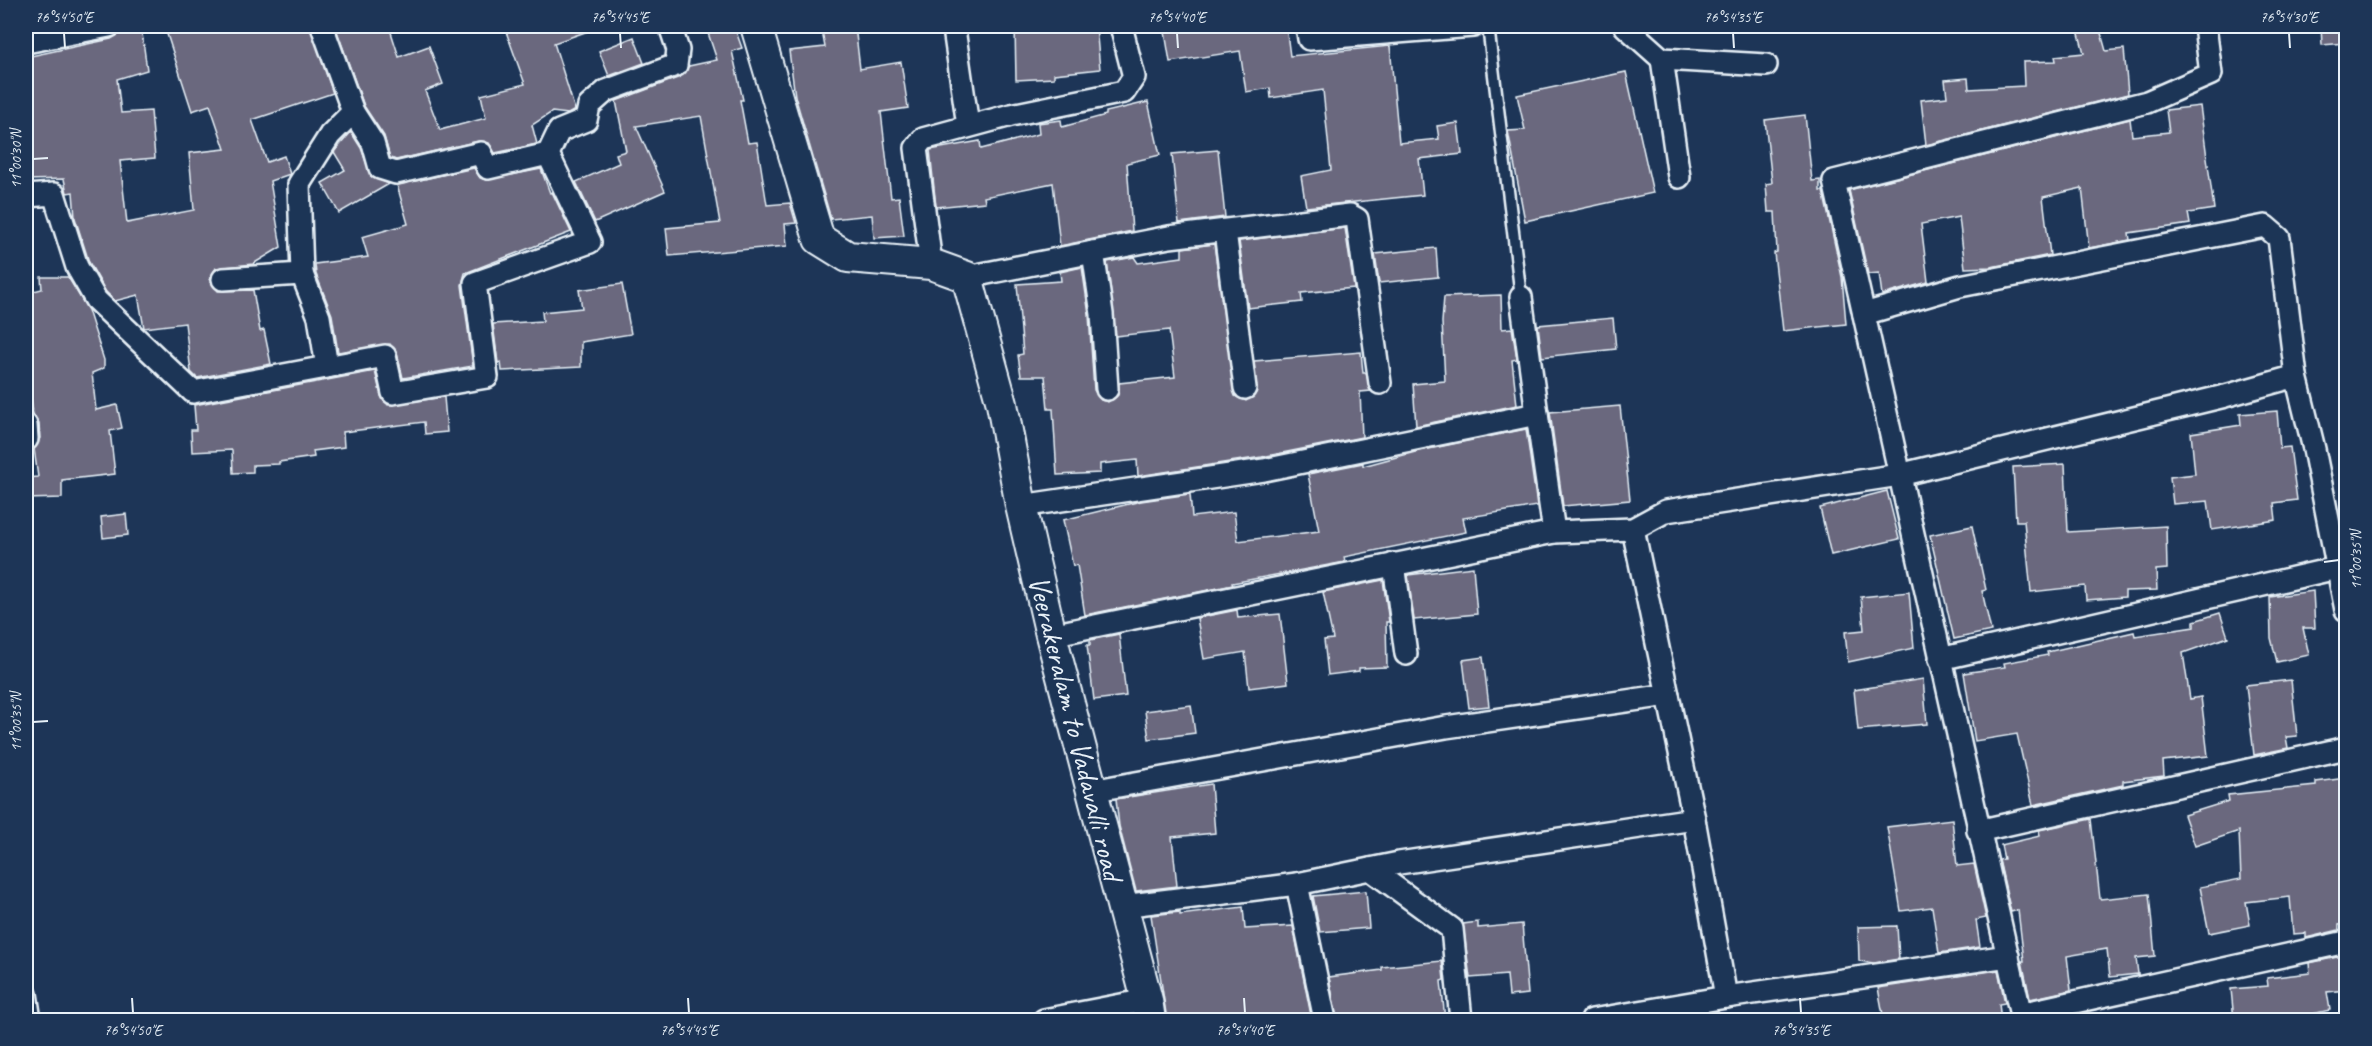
<svg xmlns="http://www.w3.org/2000/svg" width="2372" height="1046" font-family="Caveat,sans-serif">
	<style>
		.building { fill: #6a687e; stroke: #e8f1f8; stroke-width: 1.5 }
		.lines { fill: none; stroke-linecap: round; stroke-linejoin: round }
		.lane-casing { stroke: #e8f1f8; stroke-width: 15 }
		.street-casing { stroke: #e8f1f8; stroke-width: 26 }
		.secondary-casing { stroke: #e8f1f8; stroke-width: 34 }
		.lane { stroke: #1d3557; stroke-width: 10 }
		.street { stroke: #1d3557; stroke-width: 21 }
		.secondary { stroke: #1d3557; stroke-width: 30 }
		.ticks { fill: none; stroke: #e8f1f8; stroke-width: 2 }
		.labels { text-anchor: middle; stroke-width: 4.5; stroke-linejoin: round; paint-order: stroke }
		.street-label { font-size: 30px; fill: #e8f1f8; stroke: #1d3557 }
		.neatline { fill: none; stroke: #e8f1f8; stroke-width: 2 }
		.ticks-label { font-size: 15px; text-anchor: middle; fill: #e8f1f8 }
	</style>
	<rect width="100%" height="100%" fill="#1d3557"/>
	<filter id="ink" filterUnits="userSpaceOnUse"><feTurbulence type="fractalNoise" baseFrequency=".0167" numOctaves="2"/><feDisplacementMap in="SourceGraphic" scale="12" xChannelSelector="R" yChannelSelector="G"/><feConvolveMatrix kernelMatrix="1 2 1 2 8 2 1 2 1" color-interpolation-filters="sRGB"/></filter>
	<g filter="url(#ink)">
		<g class="building">
			<polygon points="121,26 141,26 147,70 117,79 121,113 151,111 155,158 120,161 127,223 194,210 189,153 225,149 210,105 192,111 166,31 183,26 310,26 333,93 252,120 267,162 284,156 290,174 270,181 281,247 253,264 216,268 210,279 218,291 253,290 260,331 264,330 271,364 197,378 191,372 185,323 144,328 138,295 115,301 106,292 89,262 75,218 73,192 67,193 64,179 26,180 26,107 31,107 26,57 111,39 118,35"/>
			<polygon points="335,26 389,26 399,57 429,46 443,84 425,91 440,130 486,118 481,95 525,84 504,26 594,26 594,29 554,43 575,110 568,114 552,112 532,125 537,144 495,153 489,143 479,141 396,160 390,158 384,136 364,106"/>
			<polygon points="722,26 734,26 742,48 732,51 743,100 740,100 748,143 757,142 767,205 790,203 796,223 785,224 787,246 669,256 666,228 720,223 701,116 636,126 665,191 595,222 576,182 619,163 616,154 626,151 616,101 680,77 689,66 717,60 707,30"/>
			<polygon points="821,26 855,26 860,69 901,62 908,108 881,112 891,198 899,197 904,236 874,238 872,215 831,219 795,96 789,51 825,47"/>
			<polygon points="1015,26 1096,26 1100,69 1054,74 1054,78 1016,80"/>
			<polygon points="1203,26 1286,26 1290,56 1390,46 1399,143 1439,139 1437,126 1458,123 1462,154 1419,159 1423,195 1306,207 1301,176 1331,170 1323,90 1271,98 1270,88 1246,92 1240,51 1170,62 1165,32"/>
			<polygon points="2077,26 2099,26 2106,51 2124,49 2128,94 1926,145 1921,100 1947,97 1945,80 1968,78 1969,89 2024,86 2023,62 2056,61 2055,56 2084,53"/>
			<polygon points="2321,26 2346,26 2346,43 2322,45"/>
			<polygon points="634,37 644,63 609,76 599,51"/>
			<polygon points="1626,72 1653,193 1525,221 1508,131 1525,130 1517,95"/>
			<polygon points="1148,102 1160,155 1127,163 1132,231 1060,246 1053,183 984,197 985,202 936,207 930,150 980,141 981,149 1039,134 1038,123 1061,120 1062,127 1106,115 1106,112"/>
			<polygon points="2200,106 2214,209 2188,213 2190,224 2129,233 2130,240 2089,248 2082,188 2043,197 2050,255 1991,267 1965,268 1959,217 1921,224 1928,282 1882,295 1879,273 1868,274 1849,190 2130,119 2132,136 2169,132 2166,110"/>
			<polygon points="1805,115 1812,181 1820,180 1820,191 1823,191 1842,277 1846,324 1783,331 1774,253 1777,252 1775,212 1768,212 1766,184 1772,183 1765,120"/>
			<polygon points="351,132 361,148 371,176 389,184 339,213 322,183 345,170 334,152"/>
			<polygon points="1218,150 1225,217 1179,223 1172,154"/>
			<polygon points="474,168 480,178 486,180 541,169 550,193 552,192 571,232 465,273 462,285 473,366 403,378 397,353 390,344 338,352 332,315 316,274 315,264 368,257 362,237 408,224 397,185"/>
			<polygon points="1345,228 1354,288 1301,293 1302,302 1248,308 1239,241"/>
			<polygon points="1214,244 1235,396 1246,401 1256,393 1254,361 1361,352 1363,373 1366,373 1371,391 1360,392 1362,437 1262,457 1138,476 1137,460 1100,464 1100,473 1057,475 1053,409 1048,409 1045,376 1021,376 1018,355 1023,354 1017,284 1061,281 1060,272 1082,267 1089,315 1094,390 1101,400 1108,402 1118,395 1119,383 1175,377 1169,330 1116,336 1107,262 1134,257 1138,263 1182,257 1182,248"/>
			<polygon points="1436,248 1438,277 1379,283 1375,254"/>
			<polygon points="41,277 68,277 88,310 104,360 104,368 92,373 96,410 117,405 122,428 110,431 115,474 62,480 62,498 26,499 26,478 38,477 34,449 40,438 39,424 33,414 30,388 30,322 26,323 26,293 42,289"/>
			<polygon points="622,284 631,334 581,342 581,367 502,371 501,362 498,363 493,324 543,321 542,312 582,308 579,290"/>
			<polygon points="1501,295 1502,329 1512,328 1517,359 1512,360 1517,405 1416,426 1413,384 1445,381 1442,322 1444,297"/>
			<polygon points="1613,318 1616,349 1542,357 1538,325"/>
			<polygon points="375,371 381,396 388,405 444,397 447,432 425,434 424,422 343,432 344,447 313,451 314,457 279,462 279,464 253,465 253,472 233,473 232,450 192,452 191,430 196,430 194,405"/>
			<polygon points="1620,406 1630,500 1563,506 1550,412"/>
			<polygon points="2277,411 2280,448 2290,447 2297,500 2274,503 2276,520 2212,530 2208,501 2173,504 2170,477 2195,474 2191,433 2241,425 2240,414"/>
			<polygon points="1526,429 1537,506 1463,518 1466,532 1344,557 1345,562 1232,583 1233,585 1085,615 1077,565 1073,566 1063,520 1141,501 1190,494 1192,517 1234,512 1238,541 1319,531 1308,474 1363,463 1363,466 1419,451"/>
			<polygon points="2065,464 2068,532 2166,526 2167,569 2156,570 2157,590 2125,591 2125,597 2086,600 2085,586 2031,592 2024,521 2016,521 2013,467"/>
			<polygon points="1887,491 1899,539 1831,555 1820,508"/>
			<polygon points="126,514 128,535 103,538 101,517"/>
			<polygon points="1972,526 1986,590 1982,591 1991,631 1954,639 1930,535"/>
			<polygon points="1473,567 1477,614 1414,620 1408,575"/>
			<polygon points="1383,580 1389,622 1386,622 1387,667 1359,668 1359,671 1328,675 1324,640 1333,639 1323,592"/>
			<polygon points="2313,591 2315,628 2303,628 2309,655 2277,662 2271,638 2270,597"/>
			<polygon points="1909,592 1914,648 1848,662 1845,632 1864,630 1861,597"/>
			<polygon points="1237,610 1238,618 1280,614 1288,683 1249,688 1245,652 1204,659 1197,618"/>
			<polygon points="2220,613 2228,637 2183,653 2190,699 2201,697 2208,756 2163,761 2164,776 2123,781 2123,785 2033,805 2017,734 1975,741 1964,673 2005,667 2004,663 2048,655 2047,652 2134,632 2135,636 2194,627 2194,621"/>
			<polygon points="1119,634 1126,696 1094,700 1087,645 1090,645 1090,640"/>
			<polygon points="1483,657 1489,706 1469,708 1463,660"/>
			<polygon points="1923,679 1927,724 1858,730 1854,690"/>
			<polygon points="2291,680 2297,736 2286,737 2288,748 2254,755 2246,685"/>
			<polygon points="1191,705 1195,733 1149,739 1145,711"/>
			<polygon points="2346,778 2346,924 2339,925 2339,930 2306,938 2306,933 2293,934 2290,897 2246,902 2250,925 2209,933 2200,887 2241,879 2239,831 2195,846 2184,815 2229,801 2228,795 2316,786 2316,782"/>
			<polygon points="1211,784 1215,833 1172,837 1177,886 1136,891 1119,826 1116,799"/>
			<polygon points="1952,819 1957,866 1974,864 1986,918 1976,920 1980,947 1939,953 1932,907 1901,911 1887,827"/>
			<polygon points="2091,819 2100,899 2149,894 2155,956 2136,958 2138,974 2110,977 2107,949 2067,956 2071,990 2030,999 2022,961 2024,961 2018,910 2011,912 1999,860 2004,859 2001,845 2040,836 2039,830"/>
			<polygon points="1366,891 1369,928 1320,932 1313,896"/>
			<polygon points="1243,907 1245,929 1293,926 1312,1020 1167,1020 1151,915 1180,912 1180,915"/>
			<polygon points="1478,922 1478,928 1522,924 1528,994 1509,996 1507,975 1470,978 1463,924"/>
			<polygon points="1897,926 1899,959 1874,963 1859,961 1858,927"/>
			<polygon points="2342,956 2343,963 2346,963 2346,990 2327,992 2330,1010 2312,1014 2312,1020 2234,1020 2231,989 2268,986 2267,978 2310,973 2309,963"/>
			<polygon points="1442,961 1444,980 1441,981 1445,1020 1337,1020 1329,977 1382,970 1382,967"/>
			<polygon points="1998,970 2005,1003 1999,1004 2001,1020 1884,1020 1878,988"/>
		</g>
		<g class="lines">
			<defs>
				<polyline id="lane" points="1488,26 1521,297"/>
				<g id="street">
					<polyline points="322,26 353,112 373,143 380,168 396,173 481,153 488,168 548,154"/>
					<polyline points="1307,26 1309,39 1473,26"/>
					<polyline points="1625,26 1662,59 1679,177"/>
					<polyline points="955,36 968,126"/>
					<polyline points="26,42 109,26"/>
					<polyline points="1662,59 1766,65"/>
					<polyline points="26,196 54,194 77,267 96,300 193,392 385,356 393,393 487,377 475,283 590,242 548,154 559,131 586,120 589,106 606,91 676,65 678,50 670,26"/>
					<polyline points="1225,231 1245,388"/>
					<polyline points="1093,252 1102,314 1107,389"/>
					<polyline points="931,264 916,148 923,139 1011,115 1124,92 1134,77 1121,26"/>
					<polyline points="302,274 299,184 330,135 353,112"/>
					<polyline points="967,277 1169,237 1350,215 1357,219 1380,383"/>
					<polyline points="223,279 302,274 319,317 327,367"/>
					<polyline points="1864,314 1960,286 2265,226 2279,238 2296,376 2314,449 2346,610"/>
					<polyline points="1537,414 1554,532"/>
					<polyline points="26,425 27,439"/>
					<polyline points="1021,506 1264,470 1537,414 1521,297"/>
					<polyline points="1633,529 1694,819 1726,997"/>
					<polyline points="1394,564 1406,654"/>
					<polyline points="1051,635 1554,532 1633,529 1666,511 1899,475 2225,396 2296,376"/>
					<polyline points="1940,659 2337,568"/>
					<polyline points="1091,791 1446,727 1668,695"/>
					<polyline points="1978,831 2346,748"/>
					<polyline points="1370,869 1452,929 1461,1020"/>
					<polyline points="1297,884 1325,1020"/>
					<polyline points="1122,906 1297,884 1399,863 1694,819"/>
					<polyline points="26,994 30,1020"/>
					<polyline points="2021,1014 2346,942"/>
					<polyline points="1044,1020 1147,1000"/>
					<polyline points="1592,1020 1726,997 2008,956"/>
					<polyline points="2022,1020 1834,181 2147,102 2211,74 2205,26"/>
				</g>
				<polyline id="secondary" points="756,26 819,239 848,257 931,264 967,277 1002,404 1021,506 1051,635 1147,1000 1150,1020"/>
			</defs>
			<use href="#lane" class="lane-casing"/>
			<use href="#street" class="street-casing"/>
			<use href="#secondary" class="secondary-casing"/>
			<use href="#lane" class="lane"/>
			<use href="#street" class="street"/>
			<use href="#secondary" class="secondary"/>
		</g>
	</g>
	<path class="ticks" d="M64 33 65 48M620 33 621 48M1177 33 1178 48M1733 33 1734 48M2289 33 2290 48M33 159 48 158M2324 562 2339 560M33 722 48 721M132 998 133 1013M688 998 689 1013M1244 998 1245 1013M1800 998 1801 1013"/>
	<g class="labels">
		<g class="street-label">
			<text transform="translate(1076 728) rotate(76)" y="10">Veerakeralam to Vadavalli road</text>
		</g>
	</g>
	<rect width="2372" height="1046" fill="none" stroke="#1d3557" stroke-width="66"/>
	<rect x="33" y="33" width="2306" height="980" class="neatline"/>
	<g class="ticks-label">
		<text x="64" y="22">76°54'50"E</text>
		<text x="620" y="22">76°54'45"E</text>
		<text x="1177" y="22">76°54'40"E</text>
		<text x="1733" y="22">76°54'35"E</text>
		<text x="2289" y="22">76°54'30"E</text>
		<text transform="translate(16 159) rotate(-90)" y="5">11°00'30"N</text>
		<text transform="translate(2356 560) rotate(-90)" y="5">11°00'35"N</text>
		<text transform="translate(16 722) rotate(-90)" y="5">11°00'35"N</text>
		<text x="133" y="1035">76°54'50"E</text>
		<text x="689" y="1035">76°54'45"E</text>
		<text x="1245" y="1035">76°54'40"E</text>
		<text x="1801" y="1035">76°54'35"E</text>
	</g>
</svg>
